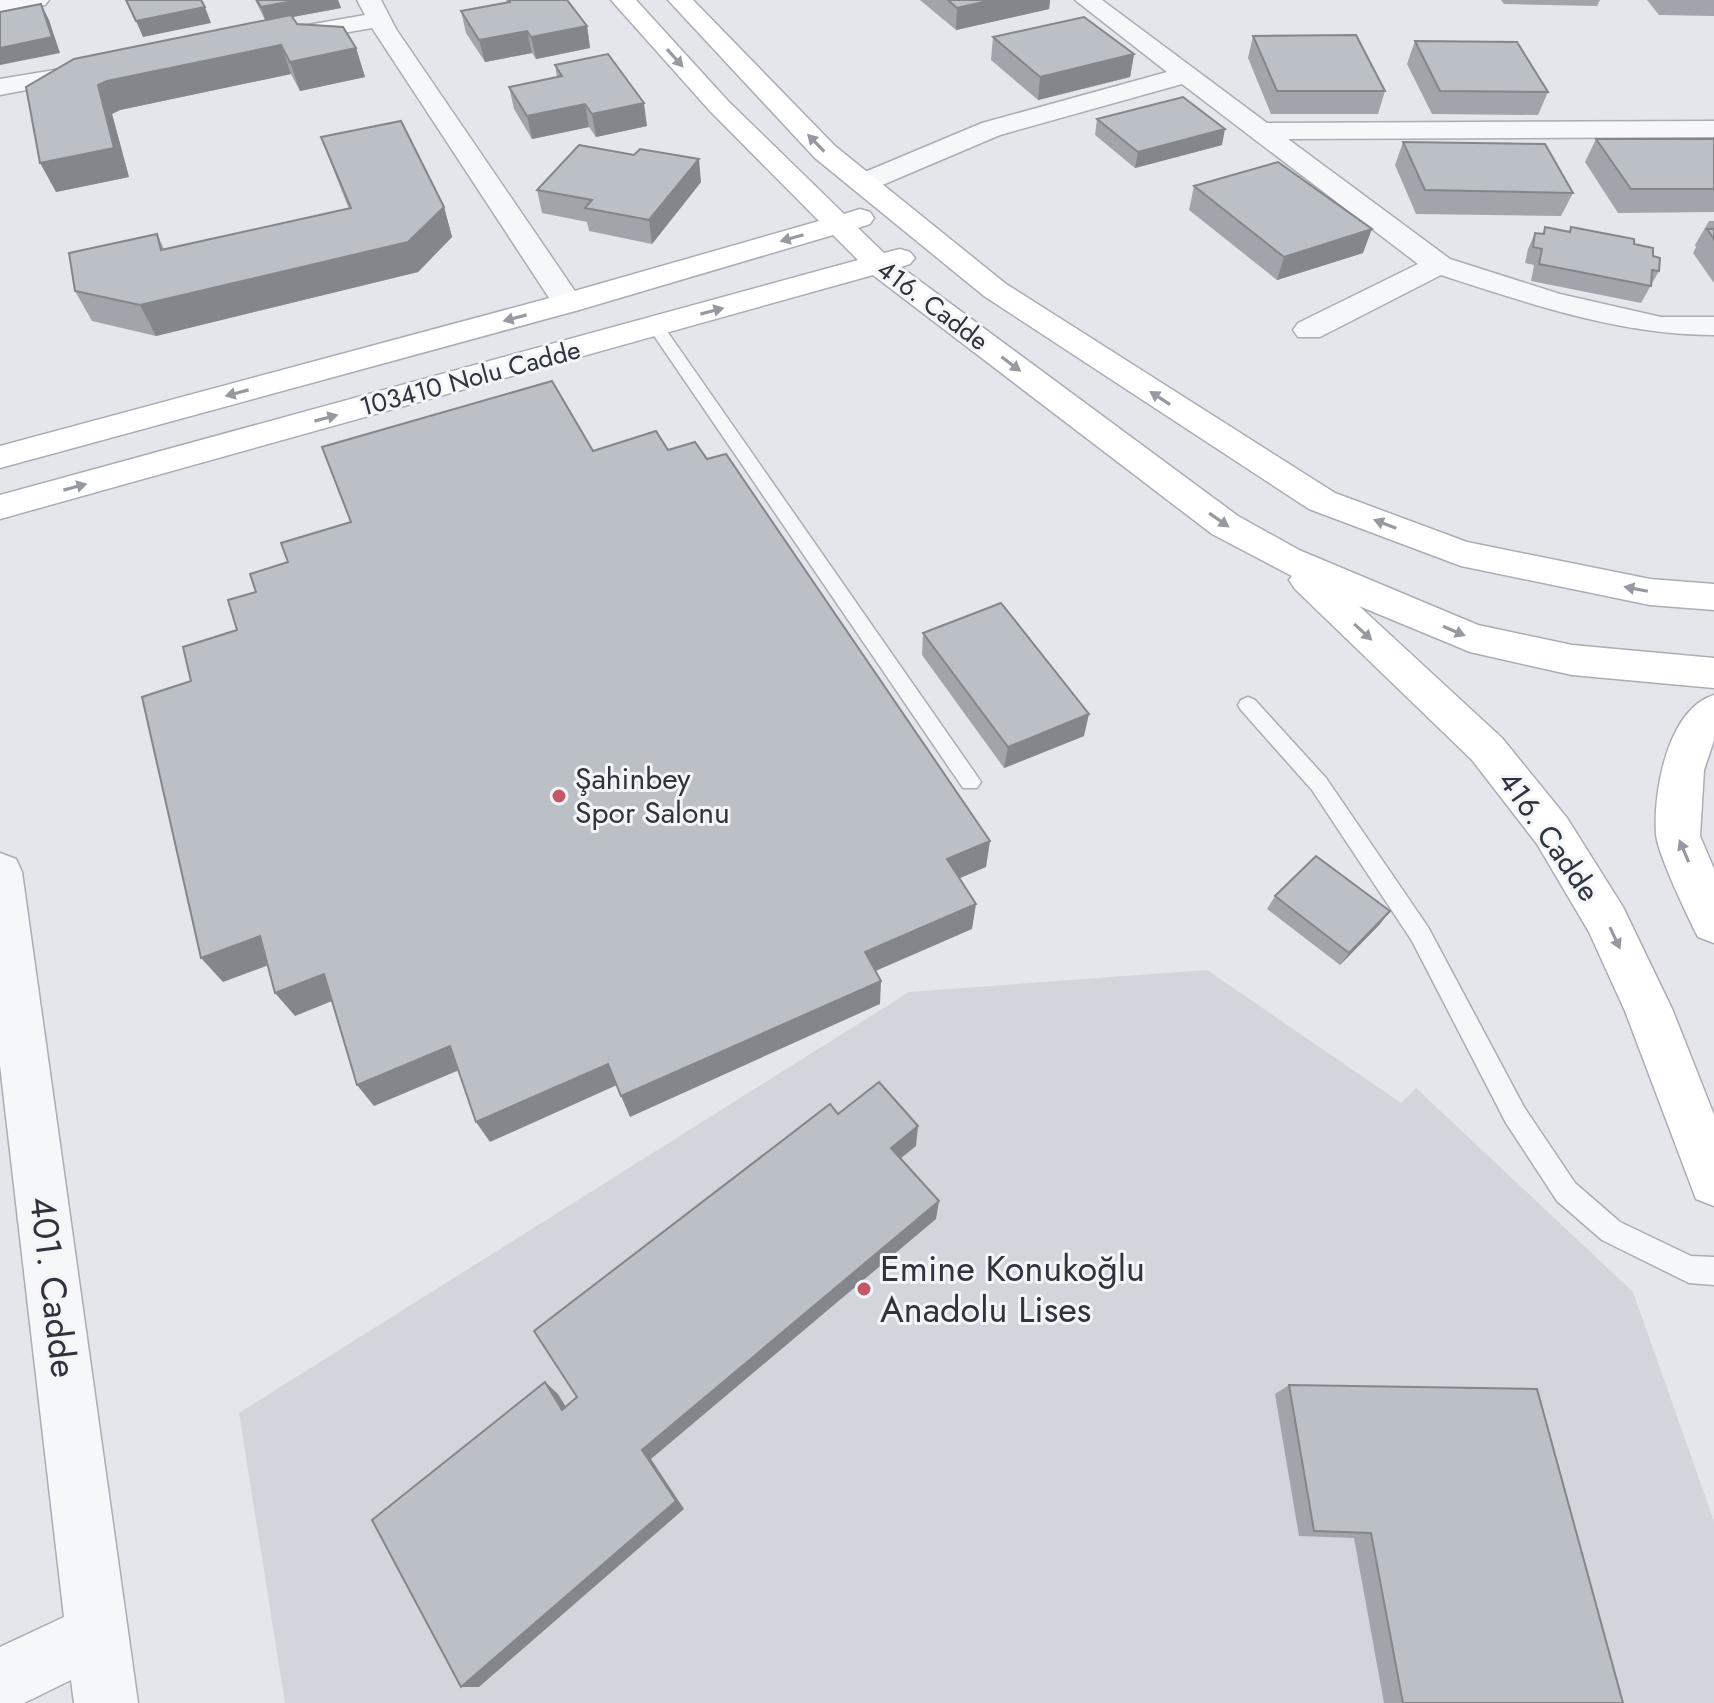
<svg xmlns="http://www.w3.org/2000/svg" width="1714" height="1703" font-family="Jost,sans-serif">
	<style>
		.built { fill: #d2d5dc }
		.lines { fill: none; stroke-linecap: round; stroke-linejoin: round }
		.lane-casing { stroke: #a9adb4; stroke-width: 3 }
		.street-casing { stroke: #a9adb4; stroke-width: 3 }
		.secondary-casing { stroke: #a9adb4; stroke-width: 3 }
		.lane { fill: #f6f7f9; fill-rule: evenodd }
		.street { fill: #f6f7f9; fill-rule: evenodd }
		.secondary { fill: #fff; fill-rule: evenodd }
		.wall { fill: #a1a4aa }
		.shaded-wall { fill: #83868b }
		.building { fill: #bbbfc6; stroke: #83868b; stroke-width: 2 }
		.oneway { fill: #969aa0 }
		.poi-dot { fill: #c15767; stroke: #f3f5f7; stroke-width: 3 }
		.labels { text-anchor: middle; stroke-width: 6; stroke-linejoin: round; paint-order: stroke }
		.far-street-label { font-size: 26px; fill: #2d3440; stroke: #f3f5f7 }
		.poi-label { font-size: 30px; fill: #2d3440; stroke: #f3f5f7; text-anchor: start }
		.street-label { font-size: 30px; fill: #2d3440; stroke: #f3f5f7 }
		.near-poi-label { font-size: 36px; fill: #2d3440; stroke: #f3f5f7; text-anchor: start }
		.near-street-label { font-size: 36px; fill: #2d3440; stroke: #f3f5f7 }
	</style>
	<rect width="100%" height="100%" fill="#e3e6ea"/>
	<polygon class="built" points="1207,970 1401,1103 1416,1088 1633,1292 1714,1521 1714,1703 285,1703 239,1413 909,992"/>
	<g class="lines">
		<defs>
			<g id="lane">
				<polygon points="656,322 662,324 977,776 981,782 977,788 963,788 648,327"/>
				<polygon points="1248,697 1255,700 1326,778 1428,927 1524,1107 1575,1183 1620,1222 1691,1256 1714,1257 1714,1285 1689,1283 1602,1240 1557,1201 1506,1123 1412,941 1312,790 1241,710 1238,705 1241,700"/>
			</g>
			<g id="street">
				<polygon points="0,0 49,0 45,5 0,13"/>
				<polygon points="357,0 381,0 396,29 583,303 579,310 557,310 372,28 279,44 267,37 279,30 365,15"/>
				<path d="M1075 0H1102L1267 123 1714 121V137L1288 139 1450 259 1560 294 1661 317H1714V335C1620 335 1530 304 1441 275L1320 337H1298L1293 330 1298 323 1418 264 1182 84 1000 135 873 189H853L849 183 853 177 982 123 1167 72Z"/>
				<polygon points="97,63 109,70 106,75 0,95 0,79"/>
				<polygon points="0,853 16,859 22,872 138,1703 74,1703 71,1680 24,1703 0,1703 0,1647 64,1617 0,1065"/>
			</g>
			<g id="secondary">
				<polygon points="611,0 636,0 728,101 844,214 860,209 870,212 874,218 870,224 858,228 884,253 900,249 910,252 915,258 910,264 901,267 1238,516 1299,550 1478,625 1572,645 1714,658 1714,688 1572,675 1470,652 1359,606 1502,738 1567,818 1623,907 1673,1011 1714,1115 1714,1206 1696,1199 1625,1011 1589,932 1537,844 1472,760 1295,589 1289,580 1292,576 1212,534 873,275 0,519 0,495 858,260 833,235 579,310 0,468 0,446 557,296 819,221 710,111"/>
				<polygon points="668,0 693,0 835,146 1006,284 1335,493 1467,542 1650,579 1714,584 1714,610 1650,605 1461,566 1309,509 984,296 815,158"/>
				<path d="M1714 695V740L1704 770 1700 836 1714 869V943L1698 937C1687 915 1658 855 1656 834 1653 791 1668 709 1714 695Z"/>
			</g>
		</defs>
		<use href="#lane" class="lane-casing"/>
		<use href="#street" class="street-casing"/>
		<use href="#secondary" class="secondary-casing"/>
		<use href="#lane" class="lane"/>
		<use href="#street" class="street"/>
		<use href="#secondary" class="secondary"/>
	</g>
	<g class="wall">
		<polygon points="255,0 338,0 341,8 292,17 297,24 356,48 365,77 300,91 291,74 120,110 112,114 129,177 56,192 26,87 265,20"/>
		<polygon points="506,0 567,0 587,26 590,48 536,59 532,53 485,62 466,33 461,11 507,2"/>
		<polygon points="920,0 1050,0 1049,9 956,30"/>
		<polygon points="1501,0 1600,0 1597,6 1504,4"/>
		<polygon points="1647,0 1714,0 1714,16 1659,15"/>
		<polygon points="1253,36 1385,91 1378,114 1271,114 1248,58"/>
		<polygon points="993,37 1134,54 1130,77 1038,100 991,60"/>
		<polygon points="1415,41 1548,92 1538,115 1432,114 1407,64"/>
		<polygon points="555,65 647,126 596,137 589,127 532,139 514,109 509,87 557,77"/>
		<polygon points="1097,119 1222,145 1135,168 1095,135"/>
		<polygon points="321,137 444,207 452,237 418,272 156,336 92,321 75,291 157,234 164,249 349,209 332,166"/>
		<polygon points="1596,139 1714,139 1714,212 1618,213 1585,162"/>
		<polygon points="1403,142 1573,193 1561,216 1416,214 1395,165"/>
		<polygon points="701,182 652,244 589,231 587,222 542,213 537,190"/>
		<polygon points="1194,186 1363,253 1277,280 1189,210"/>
		<polygon points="1709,221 1714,221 1714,283 1693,253 1696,247 1695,245"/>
		<polygon points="1545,227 1569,232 1571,227 1634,244 1653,256 1659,271 1641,303 1531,281 1534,265 1525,263 1528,249 1535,233 1542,234"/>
		<polygon points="923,633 1084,736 1004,768 922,655"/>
		<polygon points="1275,896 1380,924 1340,965 1267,909"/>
		<polygon points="1289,1385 1623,1703 1384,1703 1354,1538 1299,1536 1275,1394"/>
	</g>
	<g class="shaded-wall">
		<polygon points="298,0 338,0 341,8 266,22 261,7"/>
		<polygon points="992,0 1050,0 1049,9 956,30 957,8"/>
		<polygon points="41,4 49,20 60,53 0,65 0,48"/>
		<polygon points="205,7 211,23 143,37 136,21"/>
		<polygon points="587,26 590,48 536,59 531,37"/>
		<polygon points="527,31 532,53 485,62 479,40"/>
		<polygon points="281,45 291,74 120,110 112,114 129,177 56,192 40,163 98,85 107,81"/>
		<polygon points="356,48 365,77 300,91 290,62"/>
		<polygon points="1134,54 1130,77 1038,100 1040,77"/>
		<polygon points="644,103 647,126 596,137 592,114"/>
		<polygon points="585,104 589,127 532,139 527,116"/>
		<polygon points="1225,129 1222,145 1135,168 1138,152"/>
		<polygon points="699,159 701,182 652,244 649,220"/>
		<polygon points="444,207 452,237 418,272 156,336 140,305"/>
		<polygon points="1372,229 1363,253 1277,280 1284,257"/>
		<polygon points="1089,714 1084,736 1004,768 1008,747"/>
		<polygon points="990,841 986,867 944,885 947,859"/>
		<polygon points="976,904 972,929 864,976 865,952"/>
		<polygon points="1390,911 1380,924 1340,965 1349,953"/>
		<polygon points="260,936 280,961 223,982 201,958"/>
		<polygon points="324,974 342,997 295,1016 275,993"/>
		<polygon points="881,981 880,1004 630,1117 621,1096"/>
		<polygon points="450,1046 464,1068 374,1106 357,1085"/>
		<polygon points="608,1064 617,1085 490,1142 476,1122"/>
		<polygon points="918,1126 916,1146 890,1167 891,1148"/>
		<polygon points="939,1201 936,1219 651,1459 684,1509 479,1687 461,1687 642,1450"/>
		<polygon points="545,1382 558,1394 574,1420 562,1410"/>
	</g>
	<g class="building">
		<polygon points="126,0 201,0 205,7 136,21"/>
		<polygon points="257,0 298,0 261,7"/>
		<polygon points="509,0 567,0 587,26 531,37 527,31 479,40 461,11 510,2"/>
		<polygon points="948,0 992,0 957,8"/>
		<polygon points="41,4 52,37 0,48 0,12"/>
		<polygon points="291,15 297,24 343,27 356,48 290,62 281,45 107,81 98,85 114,148 40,163 26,87 74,59"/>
		<polygon points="1084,17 1134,54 1040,77 993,37"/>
		<polygon points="1356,35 1385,91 1277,91 1253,36"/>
		<polygon points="1415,41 1517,42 1548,92 1440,91"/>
		<polygon points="608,54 644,103 592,114 585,104 527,116 509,87 562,76 555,65"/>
		<polygon points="1183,97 1225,129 1138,152 1097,119"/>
		<polygon points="401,121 444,207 408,242 140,305 75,291 69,253 157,234 161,250 351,208 321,137"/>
		<polygon points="1596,139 1714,139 1714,189 1631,189"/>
		<polygon points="1403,142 1545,144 1573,193 1425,190"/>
		<polygon points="579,145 634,155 640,149 699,159 649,220 585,208 592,200 537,190"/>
		<polygon points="1278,162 1372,229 1284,257 1194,186"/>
		<polygon points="1545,227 1570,232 1571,227 1634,239 1634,244 1653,248 1653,256 1660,258 1659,271 1652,270 1651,286 1539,264 1542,249 1533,247 1535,233 1544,234"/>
		<polygon points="1707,229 1714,229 1714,239"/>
		<polygon points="552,381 593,451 656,431 668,450 695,442 707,459 726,454 990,841 947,859 976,904 865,952 881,981 621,1096 608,1064 476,1122 450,1046 357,1085 324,974 275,993 260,936 201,958 142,697 191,681 183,647 237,630 228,600 256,592 250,574 288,562 281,543 351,522 322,447"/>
		<polygon points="1001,603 1089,714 1008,747 923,633"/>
		<polygon points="1316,856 1390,911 1349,953 1275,896"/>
		<polygon points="879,1082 918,1126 891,1148 939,1201 642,1450 676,1501 461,1687 372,1520 545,1382 562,1410 577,1397 534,1331 830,1104 838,1114"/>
		<polygon points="1289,1385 1537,1389 1623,1703 1403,1703 1371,1533 1314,1531"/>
	</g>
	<defs><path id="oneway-solid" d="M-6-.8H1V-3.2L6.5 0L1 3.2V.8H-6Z" transform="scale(2)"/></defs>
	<g class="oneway">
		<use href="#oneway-solid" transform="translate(675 58) rotate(48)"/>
		<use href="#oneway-solid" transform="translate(816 143) rotate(-134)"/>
		<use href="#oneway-solid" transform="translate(792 238) rotate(164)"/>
		<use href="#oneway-solid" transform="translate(712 311) rotate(-15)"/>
		<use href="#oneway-solid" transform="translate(515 318) rotate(165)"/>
		<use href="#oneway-solid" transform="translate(1011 364) rotate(37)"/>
		<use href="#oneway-solid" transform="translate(237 393) rotate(165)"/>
		<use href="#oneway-solid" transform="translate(1160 398) rotate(-147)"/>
		<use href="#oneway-solid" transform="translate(326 418) rotate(-15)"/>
		<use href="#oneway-solid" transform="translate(75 487) rotate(-15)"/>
		<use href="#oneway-solid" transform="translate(1219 520) rotate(35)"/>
		<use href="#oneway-solid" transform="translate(1385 524) rotate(-159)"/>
		<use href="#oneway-solid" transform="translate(1636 589) rotate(-169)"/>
		<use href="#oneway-solid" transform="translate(1454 631) rotate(23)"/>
		<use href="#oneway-solid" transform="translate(1363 632) rotate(43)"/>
		<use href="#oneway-solid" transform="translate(1684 851) rotate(-113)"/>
		<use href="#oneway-solid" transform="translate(1615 938) rotate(65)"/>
	</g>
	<g class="poi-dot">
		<circle cx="559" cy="796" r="8"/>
		<circle cx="864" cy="1289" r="8"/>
	</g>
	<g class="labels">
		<g class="far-street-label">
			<text transform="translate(933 305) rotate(37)" y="9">416. Cadde</text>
			<text transform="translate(470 378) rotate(-15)" y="9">103410 Nolu Cadde</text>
		</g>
		<g class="poi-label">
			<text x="575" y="789">Şahinbey<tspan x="575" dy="34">Spor Salonu</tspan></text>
		</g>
		<g class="street-label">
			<text transform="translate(1549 836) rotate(55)" y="10">416. Cadde</text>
		</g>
		<g class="near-poi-label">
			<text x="880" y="1281">Emine Konukoğlu<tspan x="880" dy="41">Anadolu Lises</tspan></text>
		</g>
		<g class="near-street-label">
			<text transform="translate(54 1287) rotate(83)" y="13">401. Cadde</text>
		</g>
	</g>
</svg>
